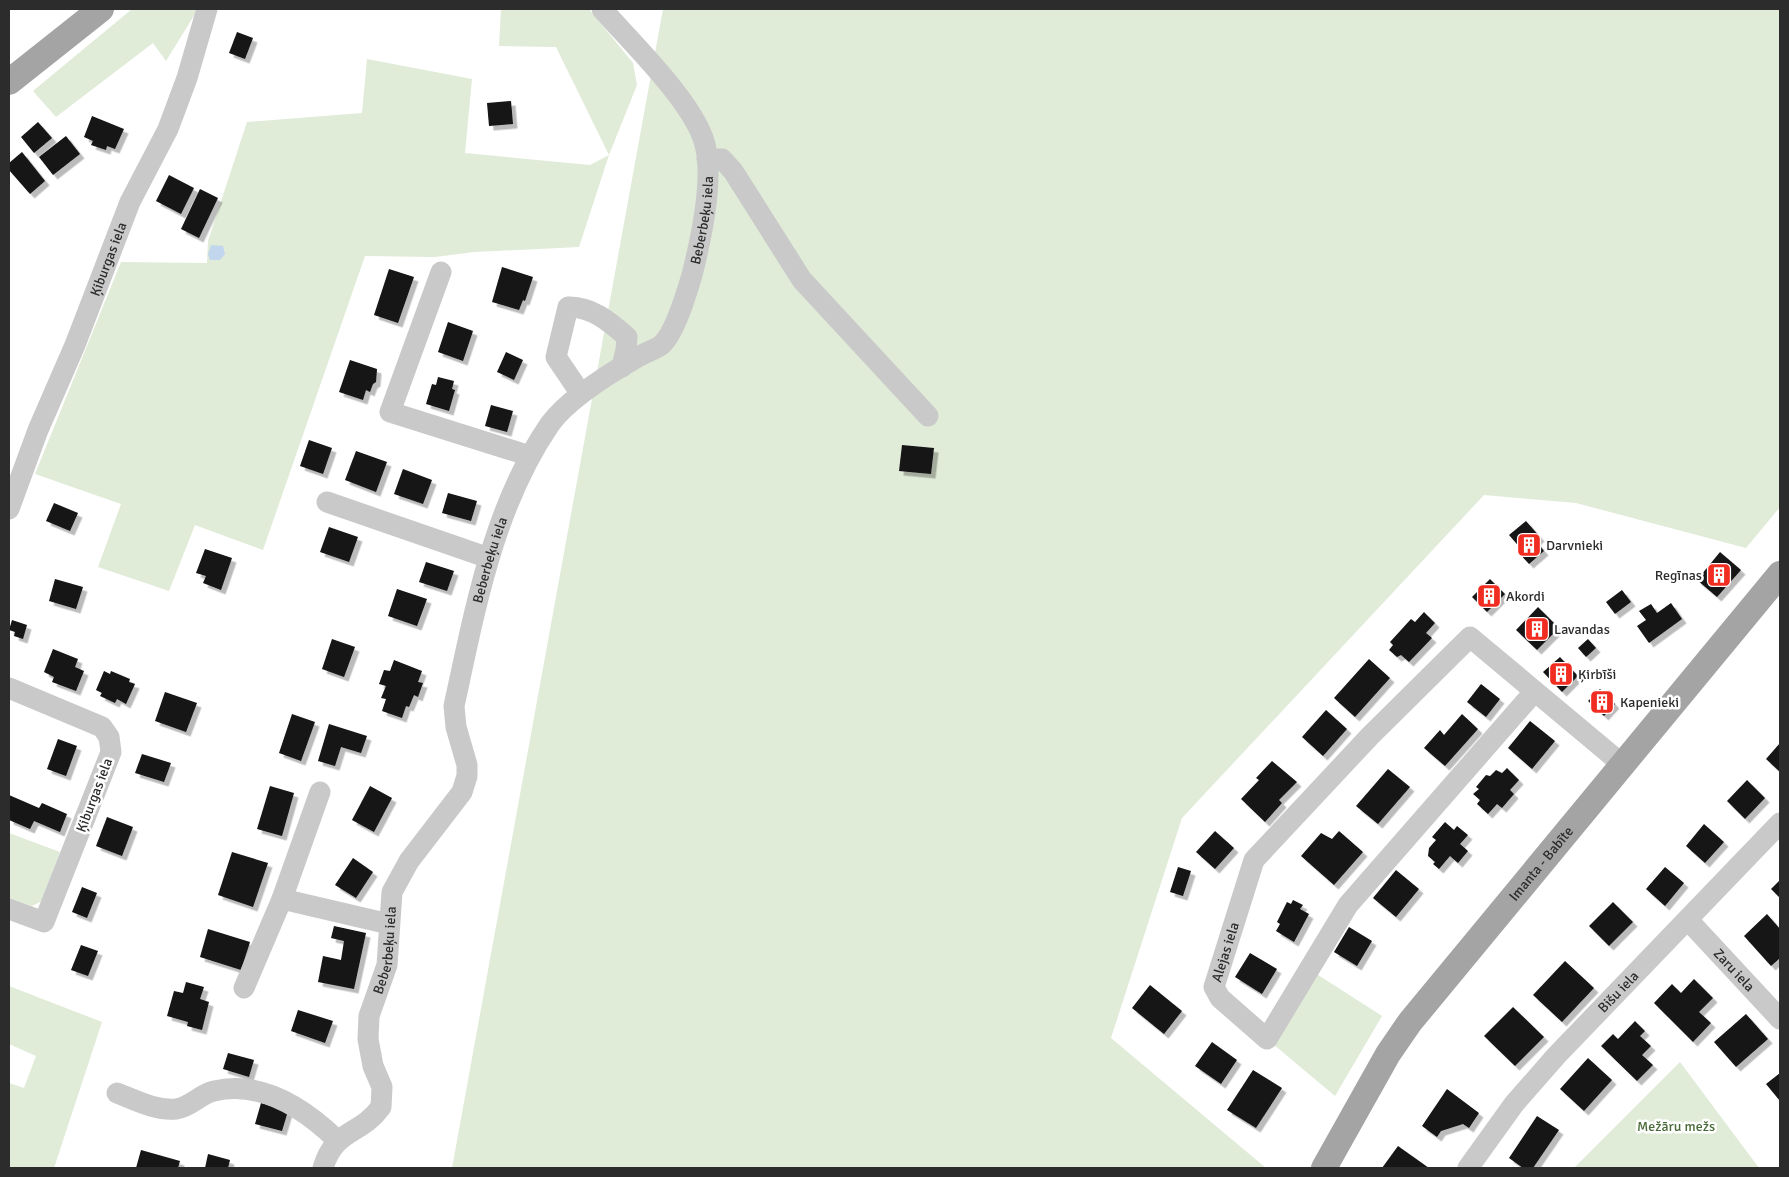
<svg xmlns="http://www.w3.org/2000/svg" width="1789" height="1177" font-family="Signika,sans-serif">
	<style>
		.green { fill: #e0ebd8 }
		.water { fill: #c2d6ed }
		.building { fill: #131313; filter: url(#shadow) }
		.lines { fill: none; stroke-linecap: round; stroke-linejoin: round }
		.minor { stroke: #c9c9c9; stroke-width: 21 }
		.major { stroke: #a4a4a4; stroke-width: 26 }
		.labels { text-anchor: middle; stroke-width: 5; stroke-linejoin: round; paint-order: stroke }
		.street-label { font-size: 14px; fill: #2c2c2c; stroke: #fff }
		.poi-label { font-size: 14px; fill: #2c2c2c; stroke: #fff; text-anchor: start }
		.park-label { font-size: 14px; fill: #486a37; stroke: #fff }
	</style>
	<defs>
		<filter id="shadow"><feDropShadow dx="4.5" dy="4.5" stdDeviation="0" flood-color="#0004"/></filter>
	</defs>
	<rect width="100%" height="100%" fill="#fff"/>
	<g class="green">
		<polygon points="132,9 198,9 166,61 153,43 56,117 33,91"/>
		<polygon points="501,9 589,9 633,63 637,85 609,155 579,247 474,252 435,257 365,256 263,550 195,525 169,591 98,567 121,504 35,474 121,262 207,263 208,241 247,122 362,113 367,59 472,79 465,153 590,165 609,155 556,47 499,46"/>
		<polygon points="663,9 1780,9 1780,507 1746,548 1576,503 1484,495 1182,818 1111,1038 1266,1168 452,1168"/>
		<polygon points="9,833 60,852 42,901 32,906 9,898"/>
		<polygon points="1315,973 1382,1016 1335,1096 1273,1044"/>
		<polygon points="9,986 102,1022 54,1168 9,1168 9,1083 24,1088 36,1056 9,1044"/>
		<polygon points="1680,1062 1759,1168 1574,1168"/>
	</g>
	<polygon class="water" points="211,245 223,246 225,254 220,260 210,260 208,254"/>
	<g class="building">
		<polygon points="237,32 253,38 245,59 229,53"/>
		<polygon points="511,101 513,124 489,126 487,103"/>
		<polygon points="92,116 124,129 115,149 107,146 106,150 91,145 93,141 84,137"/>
		<polygon points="38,122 52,138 34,153 21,137"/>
		<polygon points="66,136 80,154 53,175 39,157"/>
		<polygon points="22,152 45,181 30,194 9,170 9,163"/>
		<polygon points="169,175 194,188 181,214 156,201"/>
		<polygon points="200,189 218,198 199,238 181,229"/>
		<polygon points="502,267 533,277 525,301 523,300 519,310 492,302"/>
		<polygon points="389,269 414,277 398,323 374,315"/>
		<polygon points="448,322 473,331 463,361 438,352"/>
		<polygon points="506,352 523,360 514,380 497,372"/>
		<polygon points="350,360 377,369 376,382 373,384 370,392 366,390 363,400 339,392"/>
		<polygon points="438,377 454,381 452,389 455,390 449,411 426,404 432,384 436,385"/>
		<polygon points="491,405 513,411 507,432 485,426"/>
		<polygon points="309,440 332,448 323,474 300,466"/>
		<polygon points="902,445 934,448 931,474 899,471"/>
		<polygon points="356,451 387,462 376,492 345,480"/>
		<polygon points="403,469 432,480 423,504 394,494"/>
		<polygon points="448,493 477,501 471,521 442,513"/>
		<polygon points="54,503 78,513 70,531 46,521"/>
		<polygon points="1526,521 1540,537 1536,541 1544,551 1529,564 1519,553 1522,550 1509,535"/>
		<polygon points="329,527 358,537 349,562 320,552"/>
		<polygon points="205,549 232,558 221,590 203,583 206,576 196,573"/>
		<polygon points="1720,552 1741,570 1717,597 1697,580"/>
		<polygon points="426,562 454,571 447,591 419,582"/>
		<polygon points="55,579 83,587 76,609 49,601"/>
		<polygon points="1490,579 1505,594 1487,612 1472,597"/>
		<polygon points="397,589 427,599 417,626 388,616"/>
		<polygon points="1622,590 1631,602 1615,614 1606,602"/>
		<polygon points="1671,603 1682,619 1649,643 1637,626 1646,620 1639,611 1651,604 1657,613"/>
		<polygon points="1538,607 1559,628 1537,650 1516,630"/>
		<polygon points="1424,612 1435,623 1426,633 1432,638 1409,662 1401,655 1397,657 1389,650 1393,645 1390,642 1411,619 1415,622"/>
		<polygon points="12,620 27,625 23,639 14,636 15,632 9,630"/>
		<polygon points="332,639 355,647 344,677 322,669"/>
		<polygon points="1588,639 1596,648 1586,657 1578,648"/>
		<polygon points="53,649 78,659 75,667 84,671 76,691 52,682 54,677 44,672"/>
		<polygon points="1560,657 1578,676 1562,692 1543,672"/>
		<polygon points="1369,659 1390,678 1355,717 1334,698"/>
		<polygon points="394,660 422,671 418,682 423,683 418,697 414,695 409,707 406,706 402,718 382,711 386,699 381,698 386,686 379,684 384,670 390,671"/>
		<polygon points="104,671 110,674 111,671 130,679 129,682 135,684 126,704 117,699 115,703 100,696 102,693 96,690"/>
		<polygon points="1481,684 1500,699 1486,717 1467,702"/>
		<polygon points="1600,689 1615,704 1604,716 1588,701"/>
		<polygon points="165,692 197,703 186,732 155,721"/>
		<polygon points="1326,710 1347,729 1323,756 1302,737"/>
		<polygon points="292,714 315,722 301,761 279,753"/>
		<polygon points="1462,714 1478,729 1445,766 1424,748 1440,730 1444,735"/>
		<polygon points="1530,721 1555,741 1532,769 1508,748"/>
		<polygon points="329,724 367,736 361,753 341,747 335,766 318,761"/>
		<polygon points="58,739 77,746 66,776 47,769"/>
		<polygon points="1780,743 1780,772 1766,759"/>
		<polygon points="142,754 171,763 164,782 135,773"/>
		<polygon points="1272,761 1297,782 1279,800 1282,803 1265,822 1241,799 1259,780 1256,778"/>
		<polygon points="1507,768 1519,780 1510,790 1514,794 1502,808 1497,804 1488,814 1477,804 1480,800 1473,794 1479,789 1476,787 1486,775 1490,776 1496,770 1502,773"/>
		<polygon points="1388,769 1410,787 1378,824 1356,806"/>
		<polygon points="1747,780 1765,798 1745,819 1727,801"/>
		<polygon points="270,786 294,793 282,836 257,829"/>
		<polygon points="370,786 392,798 374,832 352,820"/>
		<polygon points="9,795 39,808 42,803 67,814 60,832 34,821 30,829 9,820"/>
		<polygon points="107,817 133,827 122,856 96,846"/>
		<polygon points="1445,822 1454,830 1457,826 1468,835 1460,844 1468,851 1458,863 1450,856 1439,869 1433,864 1435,862 1428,856 1429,848 1436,840 1432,837"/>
		<polygon points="1704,824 1724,842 1705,863 1686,846"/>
		<polygon points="1215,831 1234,848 1215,869 1196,852"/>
		<polygon points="1339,831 1363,852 1334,885 1301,856 1321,833 1332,839"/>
		<polygon points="232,852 268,863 253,907 218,895"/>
		<polygon points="353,858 373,872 356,898 335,885"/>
		<polygon points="1178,867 1191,871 1183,896 1170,892"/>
		<polygon points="1665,867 1684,883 1665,906 1646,889"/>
		<polygon points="1396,870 1419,889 1396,917 1373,898"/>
		<polygon points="1780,880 1780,898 1771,889"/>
		<polygon points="82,887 97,893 87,918 72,912"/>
		<polygon points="1293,900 1303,905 1300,909 1309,914 1294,942 1276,931 1280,924 1277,922 1287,902 1291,904"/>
		<polygon points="1613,902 1633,922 1609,946 1589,926"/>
		<polygon points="1767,914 1780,929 1780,958 1771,966 1744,936"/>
		<polygon points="334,926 366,933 354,989 318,982 323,956 341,960 344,941 331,938"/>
		<polygon points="1349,927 1372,941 1357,966 1334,952"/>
		<polygon points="208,929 250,942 241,970 200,957"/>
		<polygon points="81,945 98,951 88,976 71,970"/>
		<polygon points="1250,953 1277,969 1262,994 1235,977"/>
		<polygon points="1565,961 1594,988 1562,1022 1533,995"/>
		<polygon points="1694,979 1713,998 1699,1012 1711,1023 1693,1042 1654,1003 1672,984 1681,993"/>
		<polygon points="186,982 204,987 200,999 209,1002 202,1030 187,1026 188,1022 167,1016 174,991 183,993"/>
		<polygon points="1150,985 1182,1011 1164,1034 1132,1008"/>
		<polygon points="1513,1007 1544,1037 1515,1066 1484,1036"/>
		<polygon points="298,1010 333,1021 325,1043 291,1031"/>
		<polygon points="1746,1014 1768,1039 1736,1067 1714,1042"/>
		<polygon points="1635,1021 1645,1031 1640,1036 1651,1046 1642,1055 1653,1065 1637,1081 1601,1046 1613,1034 1618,1039"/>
		<polygon points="1212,1042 1237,1060 1221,1084 1195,1066"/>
		<polygon points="228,1053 254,1060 249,1077 223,1069"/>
		<polygon points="1588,1058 1612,1080 1584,1111 1560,1089"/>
		<polygon points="1253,1070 1282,1088 1256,1128 1227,1110"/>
		<polygon points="1780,1073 1780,1101 1766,1084"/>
		<polygon points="1447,1089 1479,1113 1469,1128 1463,1124 1441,1131 1437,1137 1422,1126"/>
		<polygon points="261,1103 288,1111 282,1131 255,1124"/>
		<polygon points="1537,1116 1559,1130 1533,1168 1523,1168 1509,1158"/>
		<polygon points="1398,1146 1429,1168 1382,1168"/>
		<polygon points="141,1150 180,1161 178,1168 136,1168"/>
		<polygon points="208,1154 230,1160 228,1168 205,1168"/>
	</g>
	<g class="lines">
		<g class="minor">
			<polyline points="707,159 722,159 733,171 802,280 928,416"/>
			<polyline points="441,272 390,412 530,456"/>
			<path d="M581 394 556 357 568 307C591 306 610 322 627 337L626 350 622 367"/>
			<polyline points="327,502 489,558"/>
			<path id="s1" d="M9 509 38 430 75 345 130 202 168 129 187 78 207 9"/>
			<polyline points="9,688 102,727 109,737 111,752 44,922 9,909"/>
			<path id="s2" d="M1534 692 1348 905 1267 1039 1220 998 1214 987 1254 860 1370 736 1470 637 1622 764"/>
			<polyline points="282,899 389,924"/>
			<path id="s3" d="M1688 920 1780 1019"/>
			<polyline points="244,988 282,899 320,792"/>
			<path d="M117 1093C135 1100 156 1111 176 1109 191 1107 200 1094 214 1091 261 1080 305 1109 337 1140"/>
			<path id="s4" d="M323 1168C335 1128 360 1136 381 1107L382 1087 373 1066 368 1039 369 1016 387 965 392 892 409 861 462 792 467 776V765L456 727 454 706C475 610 493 507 550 424 569 398 610 373 638 357 645 353 653 350 660 346 674 336 687 292 692 275 701 239 716 173 703 138 688 97 632 43 602 9"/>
			<path id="s5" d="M1468 1168 1514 1104 1556 1056 1780 823"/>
		</g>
		<g class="major">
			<polyline points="9,82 101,9"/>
			<path id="s6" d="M1324 1168 1388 1054 1410 1022 1780 574"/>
		</g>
	</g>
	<defs>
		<symbol id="building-square" viewBox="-11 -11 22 22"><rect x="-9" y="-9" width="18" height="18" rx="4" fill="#f12c20" stroke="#fff"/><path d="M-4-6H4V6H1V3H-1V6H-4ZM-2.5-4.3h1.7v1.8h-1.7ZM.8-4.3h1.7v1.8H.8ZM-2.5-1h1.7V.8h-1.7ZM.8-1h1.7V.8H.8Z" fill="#fff"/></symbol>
	</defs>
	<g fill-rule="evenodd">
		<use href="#building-square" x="1515" y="531" width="28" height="28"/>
		<use href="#building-square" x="1705" y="561" width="28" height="28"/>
		<use href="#building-square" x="1475" y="582" width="28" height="28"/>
		<use href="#building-square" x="1523" y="615" width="28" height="28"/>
		<use href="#building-square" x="1547" y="660" width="28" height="28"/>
		<use href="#building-square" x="1588" y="688" width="28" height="28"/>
	</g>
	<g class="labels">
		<g class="street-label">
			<text dy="5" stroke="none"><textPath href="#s4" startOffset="1088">Beberbeķu iela</textPath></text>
			<text dy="5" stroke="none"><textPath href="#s1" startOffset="269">Ķiburgas iela</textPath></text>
			<text dy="5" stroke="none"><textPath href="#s4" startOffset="668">Beberbeķu iela</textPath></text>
			<text transform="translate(94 795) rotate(-69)" y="5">Ķiburgas iela</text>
			<text dy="5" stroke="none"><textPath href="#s6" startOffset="375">Imanta - Babīte</textPath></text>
			<text dy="5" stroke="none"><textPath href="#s4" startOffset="248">Beberbeķu iela</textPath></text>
			<text dy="5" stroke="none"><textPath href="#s2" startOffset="551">Alejas iela</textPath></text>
			<text dy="5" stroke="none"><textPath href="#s3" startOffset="68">Zaru iela</textPath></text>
			<text dy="5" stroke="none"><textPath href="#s5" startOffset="232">Bišu iela</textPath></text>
		</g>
		<g class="poi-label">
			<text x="1546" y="550">Darvnieki</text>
			<text x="1702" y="580" text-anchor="end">Regīnas</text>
			<text x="1506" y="601">Akordi</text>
			<text x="1554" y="634">Lavandas</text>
			<text x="1578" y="679">Ķirbīši</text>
			<text x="1620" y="707">Kapenieki</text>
		</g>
		<g class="park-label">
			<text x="1676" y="1131">Mežāru mežs</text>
		</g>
	</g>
	<rect width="1789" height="1177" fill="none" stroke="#2c2c2c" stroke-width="20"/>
</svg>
